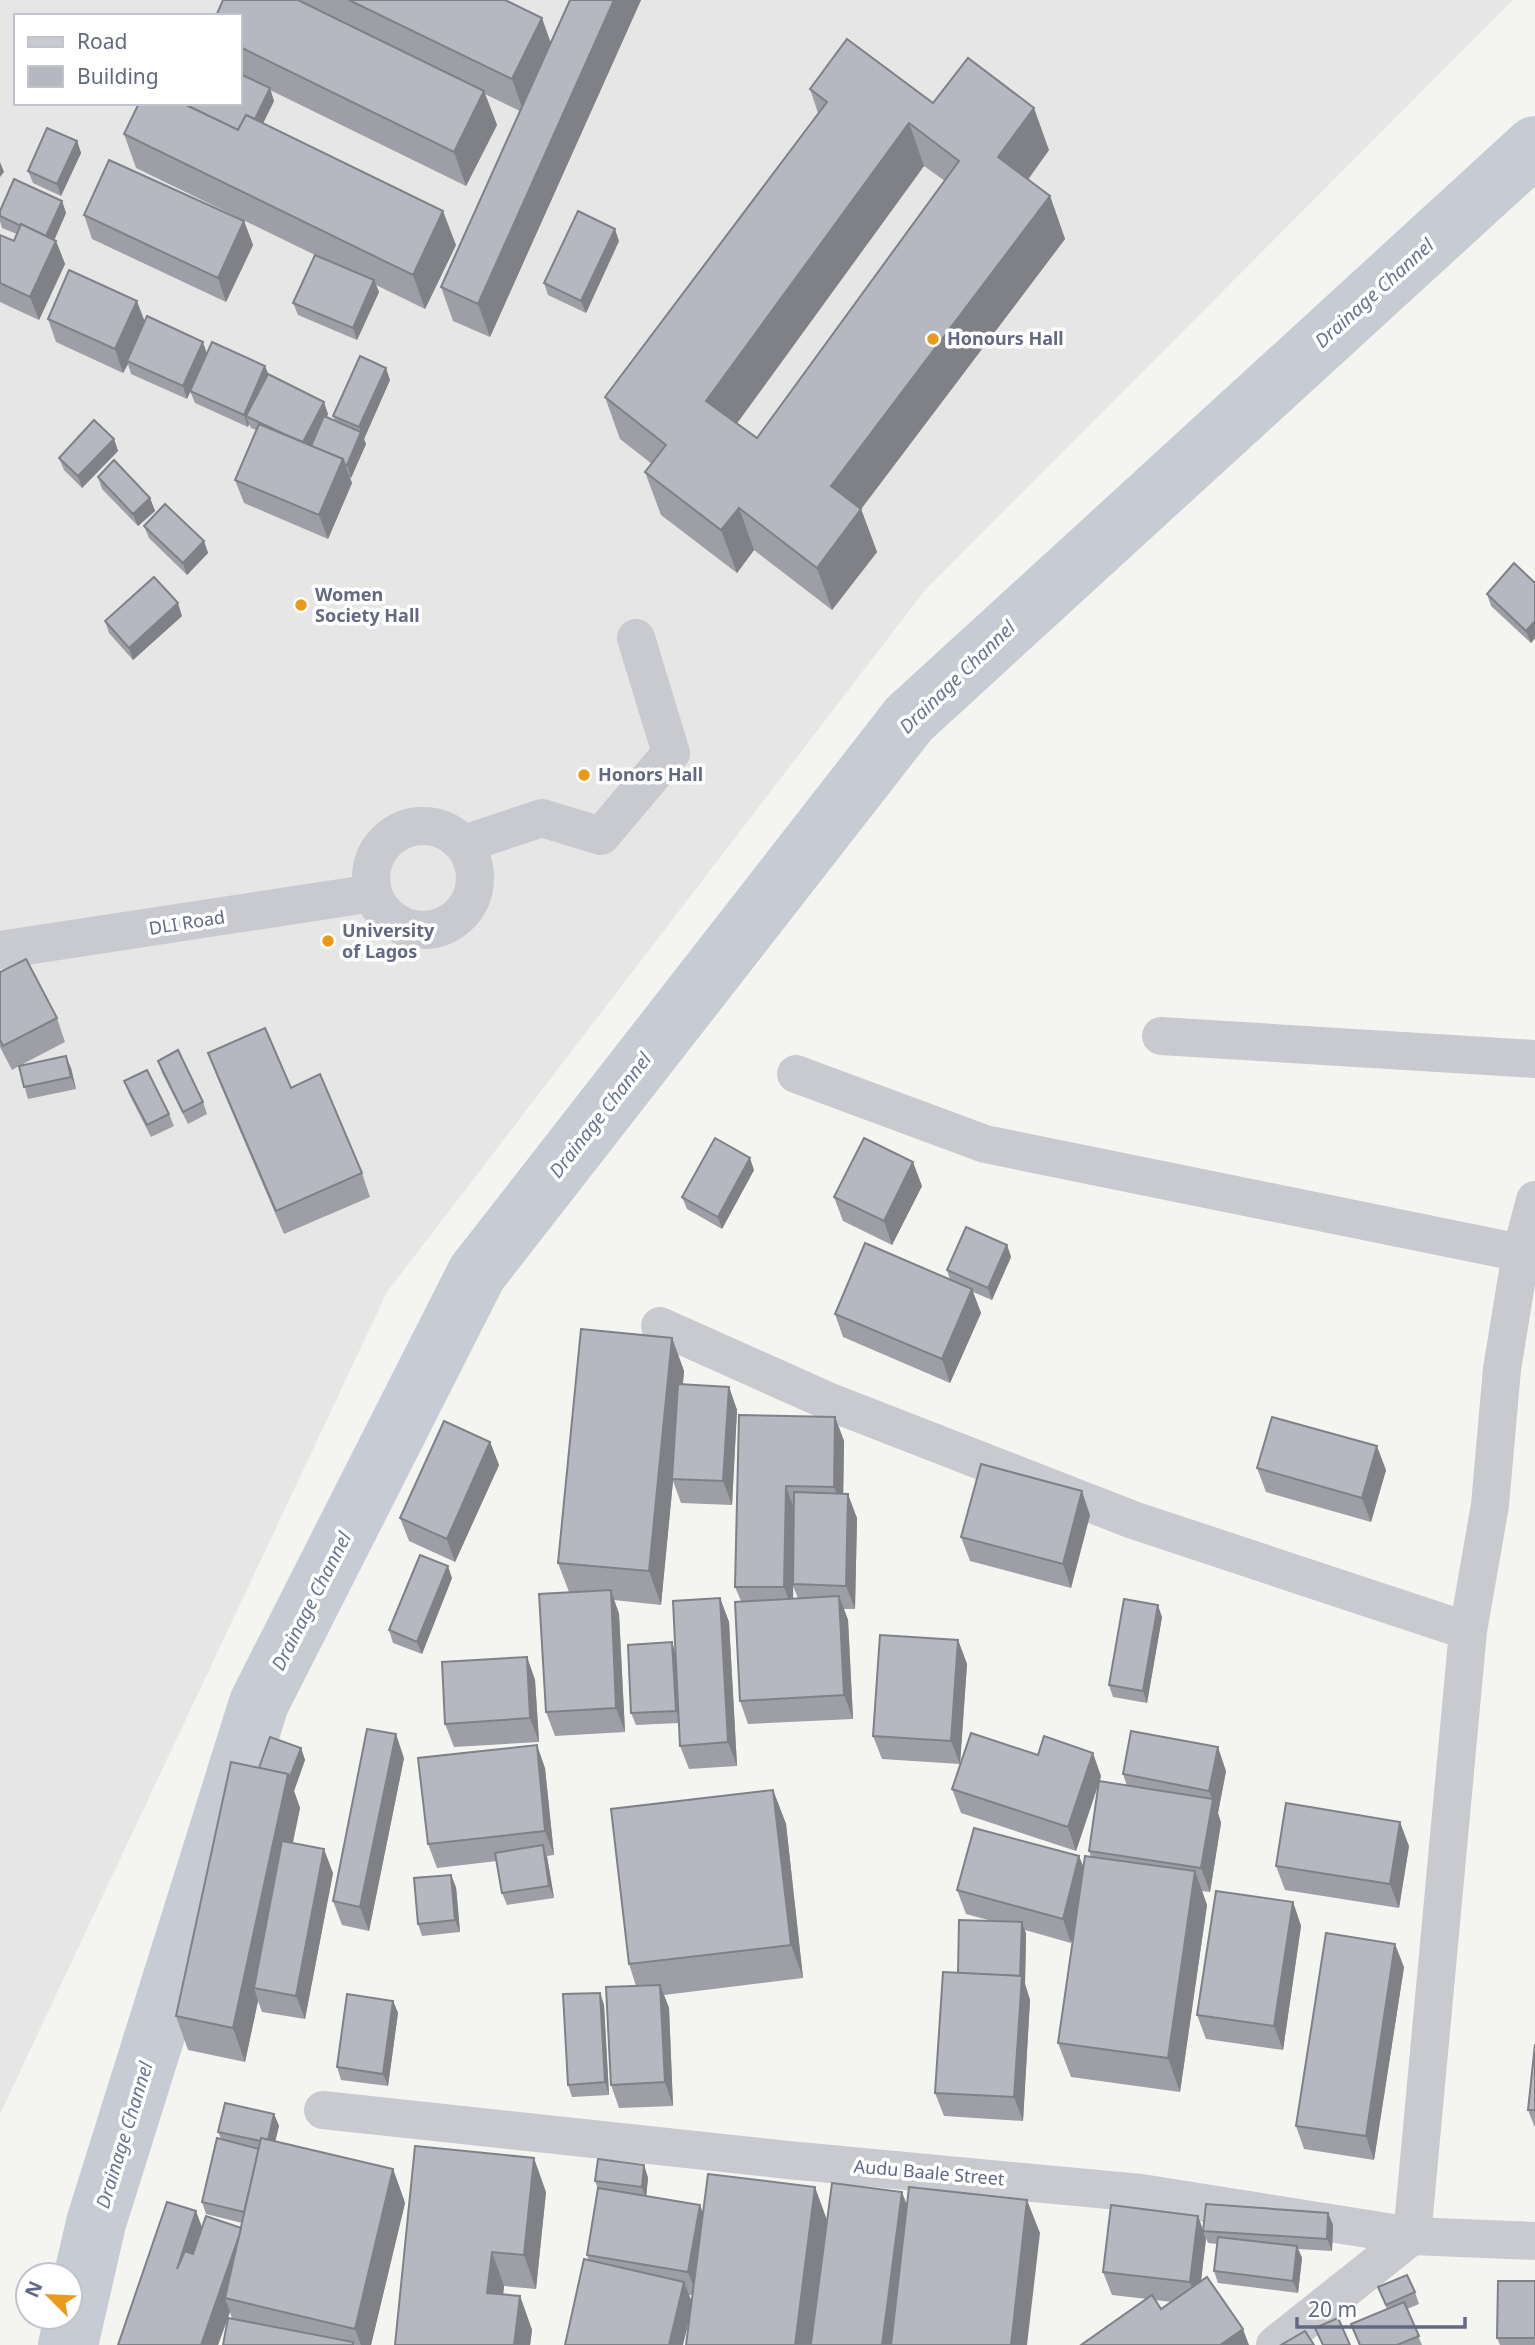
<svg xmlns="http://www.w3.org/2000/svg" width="1535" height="2345" font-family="'Noto Sans',sans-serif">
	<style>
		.built { fill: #e5e6e5; fill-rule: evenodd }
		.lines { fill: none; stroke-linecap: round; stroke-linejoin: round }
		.canal { stroke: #c7ccd4; stroke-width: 60 }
		.minor { stroke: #c9cacf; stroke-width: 38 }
		.wall { fill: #9d9ea6; fill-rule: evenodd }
		.shaded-wall { fill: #7f8187 }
		.building { fill: #b6b8c1; stroke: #7f8187; stroke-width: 2; fill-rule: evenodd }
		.poi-dot { fill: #eb9b1b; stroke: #fff; stroke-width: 2.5 }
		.labels { text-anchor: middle; stroke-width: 7; stroke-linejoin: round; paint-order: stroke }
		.poi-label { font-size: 18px; font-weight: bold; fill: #636884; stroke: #fff; text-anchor: start }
		.street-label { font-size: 18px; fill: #636884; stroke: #fff }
		.water-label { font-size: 19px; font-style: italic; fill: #68768f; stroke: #fff }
	</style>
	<rect width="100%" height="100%" fill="#f4f5f1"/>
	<path class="built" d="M0 0H1513L925 590 387 1292 0 2114ZM16 16H240V103H16Z"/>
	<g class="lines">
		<polyline class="canal" points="68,2345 96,2223 259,1703 477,1273 909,719 1535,146"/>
		<g class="minor">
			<circle cx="423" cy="878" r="52"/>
			<polyline points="464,844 542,818 601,836 671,753 636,638"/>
			<polyline points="0,950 373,893"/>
			<polyline points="1161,1036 1535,1059"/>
			<polyline points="796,1074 985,1144 1521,1253"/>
			<polyline points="660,1326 830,1402 1133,1520 1468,1631"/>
			<polyline points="323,2110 788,2160 1141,2193 1412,2236 1535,2241"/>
			<polyline points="1275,2345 1412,2236 1468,1631 1490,1505 1502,1369 1521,1253 1535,1200"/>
		</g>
	</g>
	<g class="wall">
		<polygon points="223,0 505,0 551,43 570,0 641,0 490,337 453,321 441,287 520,111 485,94 497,125 466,186 270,90 274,101 263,123 456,245 425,309 376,285 379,292 357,340 298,315 293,303 315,255 136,168 124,134 190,107 240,103 240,16"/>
		<path d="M810 89 933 103 1049 150 1028 180 1050 196 1065 239 861 509 877 552 832 610 754 550 737 573 661 515 645 472 652 464 620 439 605 397 818 113ZM924 166 945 181 757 438 737 423Z"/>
		<polygon points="77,141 81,153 61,196 33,183 28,171"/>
		<polygon points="62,201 66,213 54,240 56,241 65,264 39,320 0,302 0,235 14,241 17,234 2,228 0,221 0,211"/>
		<polygon points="84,215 244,221 253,245 226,302 92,239"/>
		<polygon points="619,241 586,313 548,295 544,283"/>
		<polygon points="48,319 144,322 207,354 269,375 328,414 327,417 335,420 333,416 390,380 364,439 366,444 351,478 349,477 352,483 328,539 244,503 235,480 256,430 251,428 249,424 248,427 195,403 190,391 187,399 131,374 128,364 123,373 56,342"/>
		<polygon points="114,439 118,451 82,488 64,470 59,458"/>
		<polygon points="98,477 150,498 155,511 138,526 102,489"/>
		<polygon points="144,526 204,541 208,553 187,575 149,538"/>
		<polygon points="1535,583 1535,638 1531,643 1491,606 1487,594"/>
		<polygon points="182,616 133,660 109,633 105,621"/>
		<polygon points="0,972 57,1018 65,1042 19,1066 71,1068 76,1089 28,1099 19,1066 12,1070 0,1047"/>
		<polygon points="208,1053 291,1088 362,1173 370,1197 284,1234 217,1077"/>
		<polygon points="158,1061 203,1102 207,1114 188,1124 162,1073"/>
		<polygon points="124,1081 169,1114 174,1126 151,1137 129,1094"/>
		<polygon points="754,1170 722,1229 687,1209 682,1197"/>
		<polygon points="922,1186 892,1245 843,1221 834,1197"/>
		<polygon points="1007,1245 1011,1257 992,1300 973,1292 981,1313 950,1383 843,1337 835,1314 950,1280 947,1270"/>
		<polygon points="672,1338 684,1371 683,1385 729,1387 737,1410 732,1505 681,1503 673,1481 661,1605 614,1600 619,1614 625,1732 555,1736 546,1712 569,1592 558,1563"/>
		<path d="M739 1415 835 1417 844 1441 843 1494 857 1518 855 1609H844L848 1620 853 1719 748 1724 740 1701 741 1601 735 1587ZM793 1586 798 1598 793 1599Z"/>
		<polygon points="490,1442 499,1465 455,1562 409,1541 400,1518"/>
		<polygon points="1257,1468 1386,1470 1371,1522 1266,1492"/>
		<polygon points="1090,1515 1071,1588 970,1561 961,1537"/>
		<polygon points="452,1578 422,1654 393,1643 389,1630"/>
		<polygon points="720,1598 729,1622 737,1766 689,1769 680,1746 679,1723 636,1725 631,1713 676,1652"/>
		<polygon points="1162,1617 1147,1703 1113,1697 1109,1685"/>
		<polygon points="958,1640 967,1664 960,1764 882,1759 873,1736"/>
		<polygon points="527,1657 535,1680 539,1742 454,1747 445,1724"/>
		<polygon points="301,1748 305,1760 294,1791 300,1808 293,1843 333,1873 305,2019 262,2012 258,2001 245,2062 188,2050 176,2016 259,1768"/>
		<polygon points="404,1758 369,1931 342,1925 333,1901"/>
		<polygon points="545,1768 554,1855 547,1856 554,1898 507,1905 502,1893 497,1861 437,1868 428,1844"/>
		<polygon points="1226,1771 1218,1813 1221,1823 1210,1892 1202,1891 1207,1905 1180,2092 1071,2077 1058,2043 1075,1929 1071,1943 1025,1930 1026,1934 1025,1984 1030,2000 1023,2121 944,2116 935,2093 958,1973 992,1921 966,1914 957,1890 1079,1856 1084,1868 1091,1857 1089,1851 1099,1783 1076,1851 961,1813 952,1789 1101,1776 1100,1781 1127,1786 1123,1774"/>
		<polygon points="773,1790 786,1824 803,1978 664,1995 669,2008 673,2106 619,2108 611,2085 636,1986 629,1964"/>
		<polygon points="1409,1846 1399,1908 1285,1890 1276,1866"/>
		<polygon points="456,1887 460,1932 422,1936 418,1924"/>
		<polygon points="1293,1902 1301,1926 1283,2050 1206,2039 1197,2015"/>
		<polygon points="1404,1967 1374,2160 1304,2149 1296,2126"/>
		<polygon points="600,1993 604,2005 609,2095 572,2097 568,2085"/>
		<polygon points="393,2001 398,2013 388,2086 341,2080 337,2067"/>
		<polygon points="1535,2044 1535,2128 1528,2110"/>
		<polygon points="274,2114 279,2126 275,2141 393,2169 405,2203 371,2345 223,2345 232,2319 230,2312 218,2345 118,2345 202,2227 241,2228 242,2223 206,2214 202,2202 221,2139 218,2132"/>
		<path d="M644 2165 648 2178 646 2196 700 2205 703 2213 827 2220 907 2204 1040 2233 690 2316 589 2261 587 2255 598 2189 595 2181ZM689 2295H693L692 2303Z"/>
		<polygon points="546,2192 536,2289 504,2286 503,2294 520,2296 532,2330 530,2345 395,2345"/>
		<polygon points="1328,2213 1333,2225 1332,2251 1298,2249 1302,2258 1298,2293 1218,2283 1214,2271 1217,2244 1208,2243 1203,2231"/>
		<path d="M1198 2216 1206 2239 1201 2281 1249 2345H1081L1147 2299 1112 2295 1103 2272ZM1155 2300 1172 2302 1161 2309Z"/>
		<polygon points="1535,2281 1535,2345 1500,2345 1497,2338"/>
		<polygon points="1378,2287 1415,2292 1419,2304 1407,2309 1422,2345 1359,2345 1351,2324 1387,2309"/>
	</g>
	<g class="shaded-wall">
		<polygon points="614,0 641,0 490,337 478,304"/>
		<polygon points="542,18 554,52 524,113 512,79"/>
		<polygon points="270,88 274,101 250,150 246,138"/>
		<polygon points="484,91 497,125 466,186 454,152"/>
		<polygon points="1034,108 1049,150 1013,199 998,157"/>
		<polygon points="909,123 924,166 722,444 706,401"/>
		<polygon points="77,141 81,153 61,196 57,184"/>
		<polygon points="0,162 4,172 0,177"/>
		<polygon points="1050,196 1065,239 846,529 831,486"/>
		<polygon points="62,201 66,213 50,250 45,237"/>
		<polygon points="443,211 456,245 425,309 413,275"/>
		<polygon points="244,221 253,245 226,302 218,278"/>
		<polygon points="615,229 619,241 586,313 581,301"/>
		<polygon points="56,241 65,264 39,320 30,297"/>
		<polygon points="374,280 379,292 357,340 353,328"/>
		<polygon points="137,301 146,325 127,361 128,364 123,373 115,349"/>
		<polygon points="203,342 207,354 187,399 183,386"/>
		<polygon points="265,366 270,378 246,416 249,424 248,427 244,415"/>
		<polygon points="386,368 390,380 364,439 366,444 351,478 347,465 361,432 359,427"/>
		<polygon points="324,402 328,414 307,456 302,444"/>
		<polygon points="114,439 118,451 82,488 78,476"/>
		<polygon points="343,459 352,483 328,539 319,515"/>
		<polygon points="150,498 155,511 138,526 133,514"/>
		<polygon points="739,508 754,550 737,573 721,530"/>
		<polygon points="861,509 877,552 832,610 817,568"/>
		<polygon points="204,541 208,553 187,575 183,563"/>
		<polygon points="178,603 182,616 133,660 129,648"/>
		<polygon points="1535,621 1535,638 1531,643 1526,631"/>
		<polygon points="66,1056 71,1068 76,1089 71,1077"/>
		<polygon points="750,1158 754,1170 722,1229 718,1217"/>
		<polygon points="913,1162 922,1186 892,1245 884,1221"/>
		<polygon points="1007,1245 1011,1257 992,1300 988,1288"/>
		<polygon points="972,1289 981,1313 950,1383 942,1359"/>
		<polygon points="672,1338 684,1371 673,1479 672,1479 673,1481 661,1605 649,1571"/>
		<polygon points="729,1387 737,1410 732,1505 723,1481"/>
		<polygon points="835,1417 844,1441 843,1510 834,1487"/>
		<polygon points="490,1442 499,1465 455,1562 447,1539"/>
		<polygon points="1377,1446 1386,1470 1371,1522 1362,1498"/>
		<polygon points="786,1486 794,1509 793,1611 784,1587"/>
		<polygon points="1082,1491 1090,1515 1071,1588 1063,1564"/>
		<polygon points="848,1494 857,1518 855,1609 846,1586"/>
		<polygon points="448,1566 452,1578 422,1654 417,1642"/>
		<polygon points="611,1590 619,1614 625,1732 616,1708"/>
		<polygon points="839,1596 848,1620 853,1719 844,1695"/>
		<polygon points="720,1598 729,1622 737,1766 728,1742"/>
		<polygon points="1158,1605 1162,1617 1147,1703 1143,1691"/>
		<polygon points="958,1640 967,1664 960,1764 951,1741"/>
		<polygon points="672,1642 676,1655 681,1723 676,1711"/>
		<polygon points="527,1657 535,1680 539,1742 530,1718"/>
		<polygon points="396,1734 404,1758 369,1931 360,1907"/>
		<polygon points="537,1745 545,1768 554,1855 545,1831"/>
		<polygon points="1218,1747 1226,1771 1218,1813 1221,1823 1210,1892 1201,1868 1213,1801 1209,1791"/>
		<polygon points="301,1748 305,1760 294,1791 300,1808 261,1989 254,1988 258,2001 245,2062 233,2028 288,1774"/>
		<polygon points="1093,1753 1101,1776 1076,1851 1068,1827"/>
		<polygon points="773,1790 786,1824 803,1978 791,1945"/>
		<polygon points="1400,1822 1409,1846 1399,1908 1390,1884"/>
		<polygon points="543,1845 547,1857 554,1898 549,1886"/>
		<polygon points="324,1849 333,1873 305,2019 296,1996"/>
		<polygon points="1079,1856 1088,1880 1071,1943 1063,1919"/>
		<polygon points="1195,1871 1207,1905 1180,2092 1168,2058"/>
		<polygon points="451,1875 456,1887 460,1932 455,1920"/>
		<polygon points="1293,1902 1301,1926 1283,2050 1274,2026"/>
		<polygon points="1022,1922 1026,1934 1025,1984 1030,2000 1023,2121 1014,2097"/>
		<polygon points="1395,1944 1404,1967 1374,2160 1366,2136"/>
		<polygon points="660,1985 669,2008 673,2106 665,2082"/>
		<polygon points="600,1993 604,2005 609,2095 605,2082"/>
		<polygon points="393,2001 398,2013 388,2086 383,2074"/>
		<polygon points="274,2114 279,2126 272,2155 268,2143"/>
		<polygon points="534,2158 546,2192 536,2289 524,2255"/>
		<polygon points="644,2165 648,2178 646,2199 642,2187"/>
		<polygon points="393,2169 405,2203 371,2345 361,2345 355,2329"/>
		<polygon points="815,2187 827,2220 812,2345 795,2345"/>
		<polygon points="902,2192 915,2226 899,2345 882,2345"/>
		<polygon points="1027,2200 1040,2233 1027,2345 1011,2345"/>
		<polygon points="700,2205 708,2229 697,2296 688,2272"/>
		<polygon points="196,2211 205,2235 186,2293 177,2269"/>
		<polygon points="1328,2213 1333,2225 1332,2251 1327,2239"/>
		<polygon points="1198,2216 1206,2239 1198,2305 1190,2282"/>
		<polygon points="242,2229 225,2298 230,2312 218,2345 201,2345"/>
		<polygon points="1297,2246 1302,2258 1298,2293 1293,2281"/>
		<polygon points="492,2252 504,2286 500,2326 487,2293"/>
		<polygon points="684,2282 693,2305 683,2345 669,2345"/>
		<polygon points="520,2296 532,2330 530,2345 514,2345"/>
		<polygon points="1243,2329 1249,2345 1220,2345"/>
	</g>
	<g class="building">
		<polygon points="223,0 298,0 484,91 454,152 240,47 240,16 216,16"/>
		<polygon points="349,0 505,0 542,18 512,79"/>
		<polygon points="570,0 614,0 478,304 441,287"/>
		<path d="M847 39 933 103 968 58 1034 108 998 157 1050 196 831 486 861 509 817 568 739 508 721 530 645 472 666 445 605 397 827 102 810 89ZM909 123 959 161 757 438 706 401Z"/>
		<polygon points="240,74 270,88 255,119 246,115 238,130 190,107 192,103 240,103"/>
		<polygon points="139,103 182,103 238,130 246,115 443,211 413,275 124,134"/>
		<polygon points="47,128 77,141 57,184 28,171"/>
		<polygon points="109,160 244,221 218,278 84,215"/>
		<polygon points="14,179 62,201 46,236 21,224 21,226 0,216 0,211"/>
		<polygon points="578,211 615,229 581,301 544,283"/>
		<polygon points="21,224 56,241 30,297 0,283 0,235 14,241"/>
		<polygon points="315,255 374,280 353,328 293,303"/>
		<polygon points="69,270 137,301 115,349 48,319"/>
		<polygon points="147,316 203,342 183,386 127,361"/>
		<polygon points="212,342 265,366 244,415 190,391"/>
		<polygon points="360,356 386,368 359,427 333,416"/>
		<polygon points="268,374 324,402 303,442 284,434 246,416"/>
		<polygon points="324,416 361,432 347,465 345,465 343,459 311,446"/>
		<polygon points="94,420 114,439 78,476 59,458"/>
		<polygon points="259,424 343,459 319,515 235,480"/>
		<polygon points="114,460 150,498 133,514 98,477"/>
		<polygon points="165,504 204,541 183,563 144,526"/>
		<polygon points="1514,563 1535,583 1535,621 1526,631 1487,594"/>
		<polygon points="154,577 178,603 129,648 105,621"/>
		<polygon points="26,959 57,1018 3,1046 0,1040 0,972"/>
		<polygon points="265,1028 291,1088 320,1074 362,1173 276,1211 208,1053"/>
		<polygon points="178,1050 203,1102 183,1112 158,1061"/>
		<polygon points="66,1056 71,1077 24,1087 19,1066"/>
		<polygon points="147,1070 169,1114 147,1125 124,1081"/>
		<polygon points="715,1138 750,1158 718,1217 682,1197"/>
		<polygon points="864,1138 913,1162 884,1221 834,1197"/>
		<polygon points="966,1227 1007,1245 988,1288 947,1270"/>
		<polygon points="865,1243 972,1289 942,1359 835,1314"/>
		<polygon points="581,1329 672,1338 649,1571 558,1563"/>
		<polygon points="678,1384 729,1387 723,1481 672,1479"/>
		<polygon points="739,1415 835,1417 834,1487 786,1486 784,1587 735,1587"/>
		<polygon points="1272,1417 1377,1446 1362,1498 1257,1468"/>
		<polygon points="444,1421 490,1442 447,1539 400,1518"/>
		<polygon points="981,1464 1082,1491 1063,1564 961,1537"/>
		<polygon points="794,1492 848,1494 846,1586 793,1584"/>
		<polygon points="420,1555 448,1566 417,1642 389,1630"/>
		<polygon points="611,1590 616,1708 546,1712 539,1594"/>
		<polygon points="839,1596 844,1695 740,1701 735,1602"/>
		<polygon points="720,1598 728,1742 680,1746 673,1601"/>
		<polygon points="1124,1599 1158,1605 1143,1691 1109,1685"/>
		<polygon points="880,1635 958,1640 951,1741 873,1736"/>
		<polygon points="672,1642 676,1711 631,1713 628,1645"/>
		<polygon points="527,1657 530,1718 445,1724 442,1662"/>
		<polygon points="367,1729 396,1734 360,1907 333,1901"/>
		<polygon points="1131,1731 1218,1747 1209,1791 1123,1774"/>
		<polygon points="971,1733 1038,1755 1044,1736 1093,1753 1068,1827 952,1789"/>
		<polygon points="270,1737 301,1748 289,1779 288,1774 259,1768"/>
		<polygon points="537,1745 545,1831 428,1844 418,1758"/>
		<polygon points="231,1762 288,1774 233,2028 176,2016"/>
		<polygon points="1099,1781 1213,1799 1201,1868 1089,1851"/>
		<polygon points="773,1790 791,1945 629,1964 611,1809"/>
		<polygon points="1286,1803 1400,1822 1390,1884 1276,1866"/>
		<polygon points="974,1828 1079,1856 1063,1919 957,1890"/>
		<polygon points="282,1841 324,1849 296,1996 254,1988"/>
		<polygon points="543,1845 549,1886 502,1893 495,1853"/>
		<polygon points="1085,1856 1195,1871 1168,2058 1058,2043"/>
		<polygon points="451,1875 455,1920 418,1924 414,1878"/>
		<polygon points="1216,1891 1293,1902 1274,2026 1197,2015"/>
		<polygon points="959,1920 1022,1922 1020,1976 958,1973"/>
		<polygon points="1326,1933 1395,1944 1366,2136 1296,2126"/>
		<polygon points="943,1972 1022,1976 1014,2097 935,2093"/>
		<polygon points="660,1985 665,2082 611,2085 606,1987"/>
		<polygon points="600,1993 605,2082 568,2085 563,1994"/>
		<polygon points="347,1994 393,2001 383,2074 337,2067"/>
		<polygon points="1535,2044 1535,2110 1528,2110"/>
		<polygon points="225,2103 274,2114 268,2140 261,2138 261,2141 218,2132"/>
		<polygon points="217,2138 259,2149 244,2212 202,2202"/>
		<polygon points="261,2138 393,2169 355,2329 225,2298"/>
		<polygon points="415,2146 534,2158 524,2255 492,2252 487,2293 520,2296 514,2345 395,2345"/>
		<polygon points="598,2159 644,2165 642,2187 595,2181"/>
		<polygon points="708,2174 815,2187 795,2345 686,2345"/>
		<polygon points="832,2183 902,2192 882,2345 805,2345 806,2343 811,2343"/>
		<polygon points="909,2187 1027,2200 1011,2345 891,2345"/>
		<polygon points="598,2188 700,2205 688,2272 587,2255"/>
		<polygon points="167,2202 196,2211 177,2269 185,2251 193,2254 206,2216 241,2228 239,2236 201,2345 118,2345"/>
		<polygon points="1206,2204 1328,2213 1327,2239 1203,2231"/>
		<polygon points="1111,2205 1198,2216 1190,2282 1103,2272"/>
		<polygon points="1218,2237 1297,2246 1293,2281 1214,2271"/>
		<polygon points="584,2259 684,2282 669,2345 565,2345"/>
		<polygon points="1407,2275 1415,2292 1386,2305 1378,2287"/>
		<polygon points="1207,2277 1243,2329 1220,2345 1081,2345 1152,2295 1161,2309"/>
		<polygon points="1498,2281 1535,2281 1535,2338 1497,2338"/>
		<polygon points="1404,2302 1419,2336 1397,2345 1360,2345 1351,2324"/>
		<polygon points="228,2318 353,2342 353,2345 223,2345"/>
		<polygon points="1338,2318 1350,2345 1323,2345 1315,2328"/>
		<polygon points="1305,2331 1314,2345 1281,2345"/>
	</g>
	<g class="poi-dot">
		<circle cx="933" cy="339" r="7"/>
		<circle cx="301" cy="605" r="7"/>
		<circle cx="584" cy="775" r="7"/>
		<circle cx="328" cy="941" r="7"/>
	</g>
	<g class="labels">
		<g class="poi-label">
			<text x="947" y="345">Honours Hall</text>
			<text x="315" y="601">Women<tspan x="315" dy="21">Society Hall</tspan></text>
			<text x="598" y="781">Honors Hall</text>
			<text x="342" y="937">University<tspan x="342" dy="21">of Lagos</tspan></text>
		</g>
		<g class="street-label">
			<text transform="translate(187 923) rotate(-9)" y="6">DLI Road</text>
			<text transform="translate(929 2173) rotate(5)" y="6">Audu Baale Street</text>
		</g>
		<g class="water-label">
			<text transform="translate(1374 293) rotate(-42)" y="7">Drainage Channel</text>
			<text transform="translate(957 677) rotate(-44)" y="7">Drainage Channel</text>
			<text transform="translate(600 1115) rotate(-52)" y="7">Drainage Channel</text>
			<text transform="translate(311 1601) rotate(-63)" y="7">Drainage Channel</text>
			<text transform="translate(124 2135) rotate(-73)" y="7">Drainage Channel</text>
		</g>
	</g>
	<rect x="14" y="14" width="228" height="91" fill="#ffffff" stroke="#c1c3ce" stroke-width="2"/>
	<rect x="28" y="37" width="35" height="10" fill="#c9cacf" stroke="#c1c3ce" stroke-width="2"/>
	<text x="77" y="49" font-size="21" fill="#636884">Road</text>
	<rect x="28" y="66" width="35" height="21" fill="#b6b8c1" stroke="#c1c3ce" stroke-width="2"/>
	<text x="77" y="84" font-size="21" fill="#636884">Building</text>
	<g transform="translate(49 2296) rotate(294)"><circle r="33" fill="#ffffff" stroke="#c1c3ce" stroke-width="2"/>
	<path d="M0-5L12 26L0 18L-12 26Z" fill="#eb9b1b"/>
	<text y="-10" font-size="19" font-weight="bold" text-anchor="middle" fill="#636884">N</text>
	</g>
	<path d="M1297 2317v10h168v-10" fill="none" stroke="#636884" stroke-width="3.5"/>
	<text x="1308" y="2317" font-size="21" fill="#636884" stroke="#ffffff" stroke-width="5" paint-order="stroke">20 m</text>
</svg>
